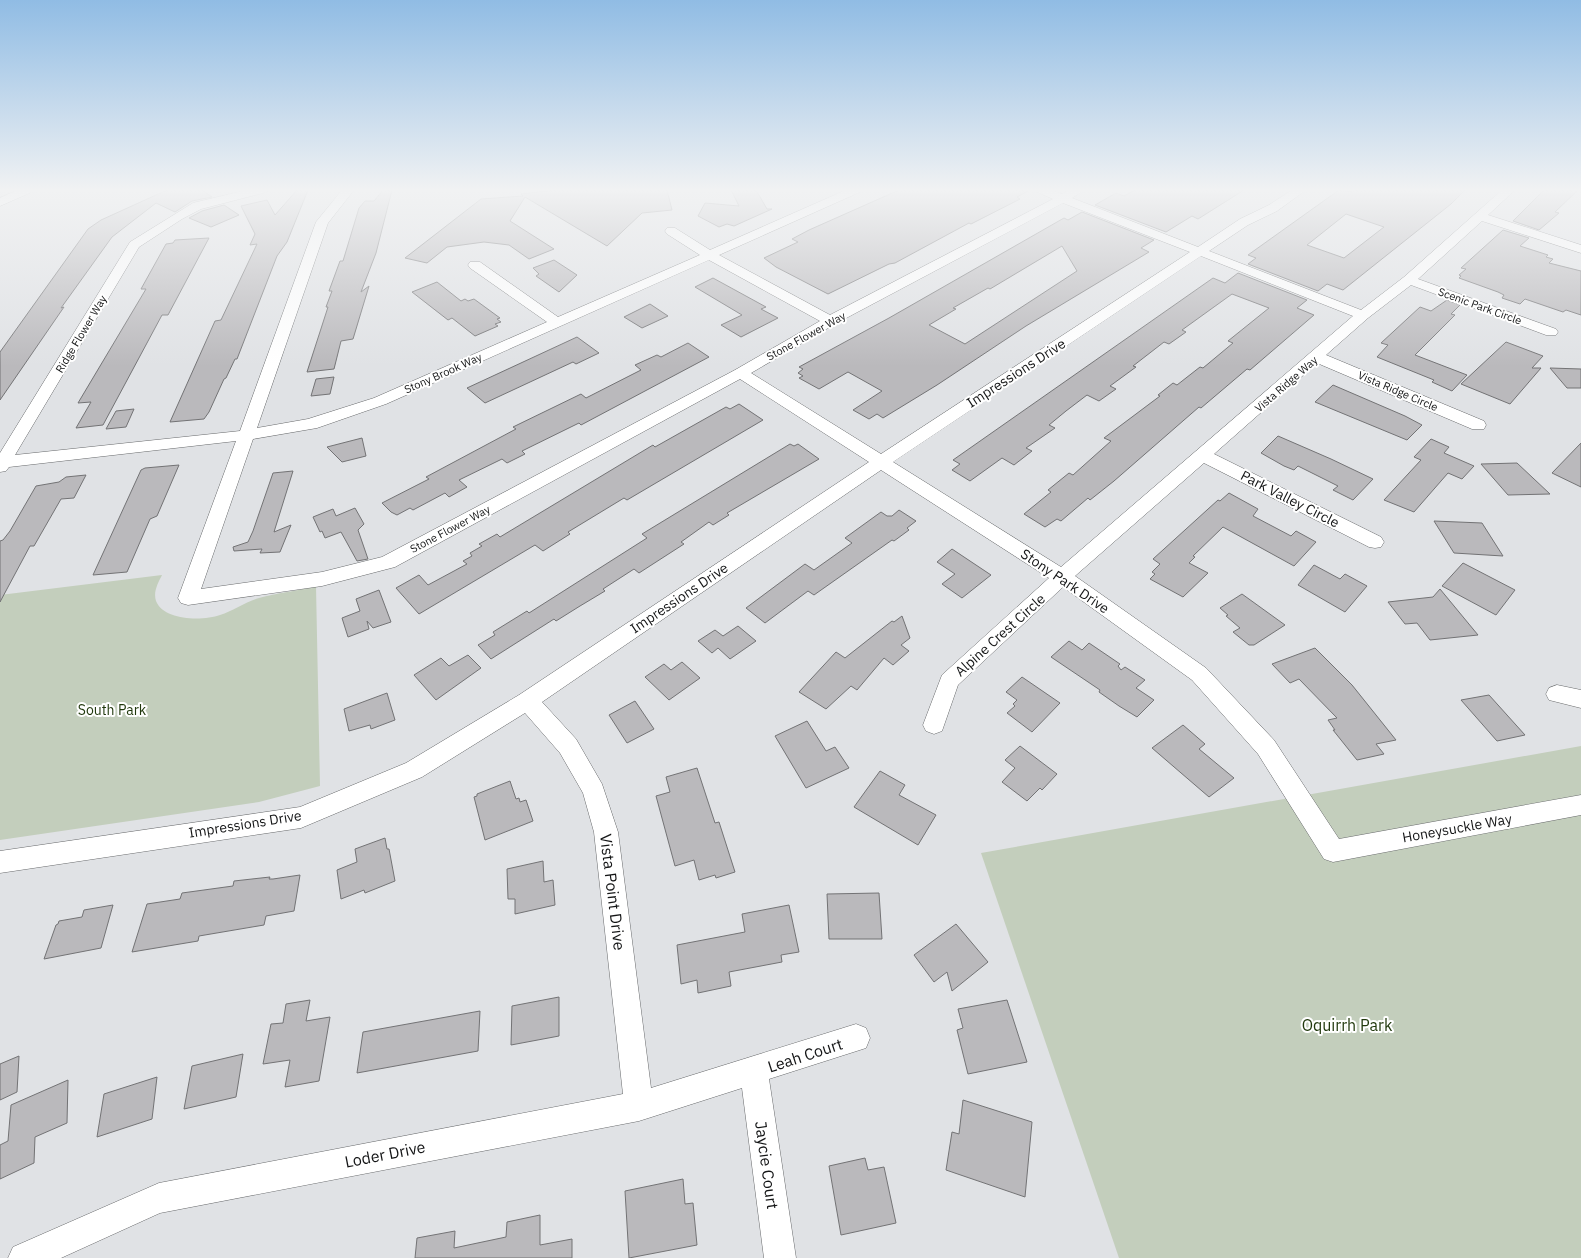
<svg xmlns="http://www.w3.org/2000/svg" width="1581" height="1258" font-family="'IBM Plex Sans',sans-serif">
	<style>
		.green { fill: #c3cebc }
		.building { fill: #bab9bc; stroke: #737375; fill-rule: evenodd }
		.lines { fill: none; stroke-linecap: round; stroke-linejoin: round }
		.street-casing { stroke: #686a6c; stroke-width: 1 }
		.street { fill: #fff; fill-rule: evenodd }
		.labels { text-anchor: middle; stroke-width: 4; stroke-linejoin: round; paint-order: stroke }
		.far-street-label { font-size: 11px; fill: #141516; stroke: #fff }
		.street-label { font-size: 14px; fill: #141516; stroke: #fff }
		.park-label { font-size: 14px; fill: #1f370b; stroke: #fff }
		.near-street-label { font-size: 16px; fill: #141516; stroke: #fff }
		.near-park-label { font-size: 16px; fill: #1f370b; stroke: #fff }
	</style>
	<rect width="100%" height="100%" fill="#e0e2e5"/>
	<g class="green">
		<path d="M162 575C158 583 153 592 156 601 164 621 203 621 220 615 233 611 245 602 259 598 277 593 297 591 316 586L320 786 259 802 0 840V595Z"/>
		<polygon points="1581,746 1581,1258 1119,1258 981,853"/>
	</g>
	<g class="building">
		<polygon points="167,190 202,190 212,197 192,201 175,212 156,203 112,237 61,308 64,307 0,400 0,352 88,229 101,220"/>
		<polygon points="297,190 308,190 287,242 277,256 237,359 235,359 226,378 224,379 209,412 204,419 170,422 215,321 221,320 257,244 250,245 255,234 241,206 267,200 275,215"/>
		<polygon points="383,190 392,190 376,253 361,292 369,286 353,339 341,341 334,369 307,372 328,307 326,307 332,291 329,291 340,261 343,261 359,208 365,201 374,201"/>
		<polygon points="555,190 667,190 672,210 642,213 607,246 525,197 510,221 554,249 529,259 509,245 484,242 447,247 427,263 405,258 481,199 523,196 521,194"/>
		<polygon points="731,190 756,190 767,209 772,209 734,226 727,224 719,227 698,216 705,203 739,206"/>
		<polygon points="899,190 1030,190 1017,197 1020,199 971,224 969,223 895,263 889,264 828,294 776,267 764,258 798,242 792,239 809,230"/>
		<polygon points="1135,190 1244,190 1198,219 1192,216 1166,232 1095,205 1116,193 1124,196"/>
		<path d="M1339 190 1353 192 1355 190H1465L1451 204 1343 290 1327 284 1318 291 1248 264 1256 258 1248 255ZM1346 214 1384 227 1344 258 1307 245Z"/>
		<polygon points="1544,190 1578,190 1555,212 1559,213 1539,230 1513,221"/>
		<polygon points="224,205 239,215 211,227 189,218 202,211"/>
		<path d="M1082 212 1154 240 1141 248 1149 252 1026 326 937 385 883 418 877 414 869 419 853 410 882 391 848 372 819 389 799 378 803 376 798 373 803 369 799 367 889 318 1064 218 1068 220ZM1062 246 1077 271 965 344 929 325 956 309 953 308 988 288 990 289Z"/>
		<polygon points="1503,230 1529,238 1520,246 1548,255 1546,257 1553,259 1549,263 1581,271 1581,315 1566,310 1563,312 1525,299 1520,304 1502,298 1504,295 1498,292 1459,278 1461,276 1459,275 1466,269 1461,268"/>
		<polygon points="209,238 168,315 162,315 103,425 76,428 91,402 78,403 146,289 141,289 166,244 173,243 175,240"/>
		<polygon points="554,260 577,275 559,292 536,276 539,274 533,268"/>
		<polygon points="1238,273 1307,300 1297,308 1314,315 1250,370 1247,369 1201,408 1199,407 1114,481 1090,500 1088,498 1061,521 1057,519 1045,527 1024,514 1051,492 1048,490 1069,473 1073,475 1111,441 1104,438 1160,396 1158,395 1173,383 1177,385 1200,367 1203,368 1233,343 1228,341 1269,308 1232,294 1182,330 1186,332 1169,344 1164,342 1133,366 1136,367 1110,386 1116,389 1099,401 1087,395 1066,411 1049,425 1055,428 1026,448 1032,451 1014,465 1002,458 970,481 952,470 960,464 953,460 1213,278 1225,283"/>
		<polygon points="713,278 766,307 761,309 778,318 741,337 721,325 742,315 695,287"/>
		<polygon points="437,282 461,301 465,299 468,301 474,299 500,318 497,319 501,322 495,324 498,326 475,336 452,318 448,320 412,292"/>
		<polygon points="1447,300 1460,305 1451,314 1455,315 1415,355 1467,375 1452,391 1432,382 1434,380 1377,357 1388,345 1381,343 1420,307 1431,311"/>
		<polygon points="650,304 668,316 642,328 624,317"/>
		<polygon points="577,337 599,353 576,364 573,362 485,403 467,388"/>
		<polygon points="1506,342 1543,356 1532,368 1541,368 1510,404 1461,384"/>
		<polygon points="688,343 709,357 581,425 579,423 522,451 525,454 507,463 502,459 459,480 467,487 449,497 445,493 413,510 410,508 397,515 391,512 382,503 429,479 426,477 516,429 513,427 581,394 586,398 641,370 635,365 657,355 661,357"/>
		<polygon points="1550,368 1581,369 1581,388 1567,388"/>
		<polygon points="334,377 330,394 311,396 316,379"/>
		<polygon points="1333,385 1405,416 1422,425 1407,440 1315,402"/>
		<polygon points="739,404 763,420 627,500 624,498 568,532 570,534 543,551 535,545 419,614 396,588 419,575 428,585 467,564 463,561 472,556 470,553 482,546 479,544 497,534 500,537 653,445 655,447 726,407 730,409"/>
		<polygon points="134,409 126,427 106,429 116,411"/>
		<polygon points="1278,436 1331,459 1373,479 1353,500 1333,490 1338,486 1298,466 1294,470 1284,466 1261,453"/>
		<polygon points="362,438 366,456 342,462 327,447"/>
		<polygon points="1431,439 1449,447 1444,453 1474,466 1462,479 1448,473 1414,512 1384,500 1421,460 1414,457"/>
		<polygon points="1581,443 1581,487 1552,473"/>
		<polygon points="790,444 794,446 798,444 819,459 727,513 729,515 713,525 709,522 681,542 684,544 639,573 634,569 603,589 605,591 580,606 556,621 554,619 491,659 478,645 495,635 493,632 527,611 529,613 647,538 642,534"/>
		<polygon points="1517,463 1550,494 1508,495 1481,464"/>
		<polygon points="179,465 157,516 150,519 127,572 93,575 141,470 145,468"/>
		<polygon points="293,471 274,532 291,525 280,552 260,553 262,549 234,551 233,547 248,542 253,531 273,473"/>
		<polygon points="86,475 74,498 61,499 34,546 30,546 0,602 0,541 3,540 10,531 36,486 59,482 66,477"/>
		<polygon points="1229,493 1258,509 1253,516 1291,536 1296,531 1316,542 1294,566 1223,527 1193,556 1195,557 1189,563 1208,573 1183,597 1150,579 1155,574 1152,572 1160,564 1153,559 1218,500 1220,501"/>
		<polygon points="355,508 364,524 358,530 368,559 357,561 341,532 325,538 322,531 320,532 313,517 333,509 336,516"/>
		<polygon points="899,510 916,521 907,528 909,530 894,541 892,540 814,595 808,591 765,623 746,608 805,564 814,570 852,543 845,538 881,512 887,516 892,516"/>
		<polygon points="1434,521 1482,523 1503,556 1454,553"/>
		<polygon points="952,549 991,575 962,598 942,584 955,574 937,562"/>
		<polygon points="1463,563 1515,590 1496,615 1442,586"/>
		<polygon points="1314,565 1340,579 1345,574 1367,586 1345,612 1298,585"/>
		<polygon points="1440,589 1478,635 1430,640 1417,623 1405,624 1388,602 1433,597"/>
		<polygon points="379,590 391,622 373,628 367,621 369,629 348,637 342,618 360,611 356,599"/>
		<polygon points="1242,594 1285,625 1254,645 1249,645 1233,632 1240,628 1226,616 1228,615 1220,608"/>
		<polygon points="902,616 910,638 901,645 909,651 893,665 884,658 857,690 851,686 826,709 799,692 836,652 845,658 892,621 894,622"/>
		<polygon points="738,626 756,641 730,659 718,648 712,653 698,641 715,630 723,636"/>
		<polygon points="1069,641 1082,650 1089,643 1120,664 1118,666 1121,670 1125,667 1145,680 1136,688 1154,700 1137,717 1119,706 1099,692 1100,690 1051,657"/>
		<polygon points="1315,648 1352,685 1396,740 1376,744 1384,754 1357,760 1333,730 1335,730 1328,720 1337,718 1299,679 1290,683 1272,664"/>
		<polygon points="468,655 481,668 436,700 414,675 441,658 449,666"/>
		<polygon points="682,662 700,678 669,700 645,677 664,664 671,670"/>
		<polygon points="1022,677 1060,703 1032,732 1007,713 1015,706 1013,704 1017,700 1006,692"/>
		<polygon points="387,693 395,720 371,729 370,725 349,731 344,709"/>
		<polygon points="1489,695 1525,735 1497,741 1461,700"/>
		<polygon points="635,701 654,729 627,743 609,715"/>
		<polygon points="807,721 826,751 835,747 849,768 806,788 775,736"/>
		<polygon points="1183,725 1205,744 1199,749 1234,778 1209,797 1152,748"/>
		<polygon points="1020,746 1057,774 1042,790 1040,788 1027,801 1002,782 1015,768 1005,760"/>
		<polygon points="697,768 715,823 719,822 735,872 716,878 715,875 699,880 694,860 675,866 656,796 670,792 666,777"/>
		<polygon points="880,771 905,785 899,795 936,815 918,845 854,807"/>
		<polygon points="510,781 516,799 519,798 520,802 526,800 533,821 485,840 474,797 477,796 477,794"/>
		<polygon points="385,838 387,849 389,849 395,881 365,893 364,890 341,899 337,870 357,862 355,849"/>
		<polygon points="543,861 544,882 553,880 555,905 515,914 515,899 508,899 507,869"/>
		<polygon points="300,875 294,911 266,916 264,925 199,936 198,941 132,952 147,904 180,899 182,893 233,886 234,881 270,877 269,879 273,879"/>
		<polygon points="879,893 882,939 829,939 827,894"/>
		<polygon points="113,905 101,948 44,959 56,925 58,924 59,921 82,917 84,910"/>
		<polygon points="789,905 799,952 781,955 782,962 729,972 731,986 698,993 697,980 681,984 677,945 745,932 742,914"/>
		<polygon points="956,924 988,962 952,991 947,972 934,982 914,955"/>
		<polygon points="559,997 559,1036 511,1045 512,1006"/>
		<polygon points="310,1000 306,1021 330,1017 319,1081 285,1087 290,1060 263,1064 271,1024 283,1023 286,1004"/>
		<polygon points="1007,1000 1027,1062 968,1074 957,1030 963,1028 958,1009"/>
		<polygon points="480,1011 478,1051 357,1073 363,1032"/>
		<polygon points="243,1054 236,1097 184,1109 192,1066"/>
		<polygon points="19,1056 17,1092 0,1100 0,1064"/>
		<polygon points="157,1077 152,1119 97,1137 104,1094"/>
		<polygon points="68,1080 67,1123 35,1137 34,1163 0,1179 0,1145 8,1141 11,1105"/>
		<polygon points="963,1100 1032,1122 1025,1197 946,1170 952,1132 959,1134"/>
		<polygon points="865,1158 868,1170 884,1167 896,1223 841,1235 829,1166"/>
		<polygon points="683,1179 685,1204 693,1203 697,1245 629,1258 625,1191"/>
		<polygon points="540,1215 540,1245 572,1239 572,1258 415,1258 417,1238 455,1231 454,1248 506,1237 507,1222"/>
	</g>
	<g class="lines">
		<defs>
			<g id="street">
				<polygon points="18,190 34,190 32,192 0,206 0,198"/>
				<path d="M247 190H269L267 192 201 209 182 219 139 247 15 455 240 431 316 222 342 190H354L328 223 257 428 308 419 374 398 547 322 470 268 468 265 470 262H480L558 317 700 255 667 234 665 231 667 228H675L710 250 846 190H862L860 192 719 255 830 315 1053 199 1037 192 1035 190H1051L1062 194 1069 190H1084L1072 198 1198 247 1240 219 1269 205 1292 190H1306L1277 211 1248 225 1209 251 1361 310 1404 277 1502 190H1515L1488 215 1581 245V253L1482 221 1418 279 1556 329 1558 332 1556 335H1546L1411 285 1368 318 1326 355 1484 421 1486 425 1484 429H1472L1317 363 1214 454 1381 537 1384 542 1381 547 1375 548 1369 547 1204 463 1075 576 1206 668 1274 740 1339 839 1581 795V815L1333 862 1324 859 1258 754 1192 680 1063 587 958 685 942 731 934 734 926 731 923 725 942 675 1049 578 881 470 542 702 576 739 602 784 618 832 651 1088 856 1024 866 1028 870 1038 866 1048 769 1079 796 1258H764L742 1088 639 1121 160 1213 61 1258H8L13 1247 159 1183 623 1094 594 832 583 793 560 753 525 713 422 777 301 828 0 873V851L300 807 406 763 519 695 869 462 740 379 395 567 322 586 188 605 181 603 178 598 236 441 9 467 6 471 0 472V453L130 242 193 203ZM1063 203 1190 252 881 454 751 373 835 324ZM1201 256 1353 316 1061 567 893 462ZM709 260 820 321 735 370 382 557 322 572 201 589 253 439 317 428 386 404Z"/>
				<polygon points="1557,685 1581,690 1581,708 1549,700 1546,694 1549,688"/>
			</g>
		</defs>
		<use href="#street" class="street-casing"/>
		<use href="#street" class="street"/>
	</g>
	<linearGradient id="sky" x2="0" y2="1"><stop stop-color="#90bce4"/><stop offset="0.52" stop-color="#f1f2f3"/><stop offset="1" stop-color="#f1f2f3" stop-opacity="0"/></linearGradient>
	<rect width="1581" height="366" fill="url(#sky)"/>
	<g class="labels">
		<g class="far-street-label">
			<text transform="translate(1480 306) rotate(20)" y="4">Scenic Park Circle</text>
			<text transform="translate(81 334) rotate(-59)" y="4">Ridge Flower Way</text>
			<text transform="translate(806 336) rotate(-29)" y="4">Stone Flower Way</text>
			<text transform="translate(443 373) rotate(-24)" y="4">Stony Brook Way</text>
			<text transform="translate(1286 384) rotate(-41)" y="4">Vista Ridge Way</text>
			<text transform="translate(1398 391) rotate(23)" y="4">Vista Ridge Circle</text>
			<text transform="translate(450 529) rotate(-28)" y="4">Stone Flower Way</text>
		</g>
		<g class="street-label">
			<text transform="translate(1016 373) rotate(-33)" y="5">Impressions Drive</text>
			<text transform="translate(1290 499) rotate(27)" y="5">Park Valley Circle</text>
			<text transform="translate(1065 581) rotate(34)" y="5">Stony Park Drive</text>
			<text transform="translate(679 598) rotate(-34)" y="5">Impressions Drive</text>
			<text transform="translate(1000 635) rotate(-42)" y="5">Alpine Crest Circle</text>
			<text transform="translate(245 824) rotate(-9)" y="5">Impressions Drive</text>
			<text transform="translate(1457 828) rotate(-10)" y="5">Honeysuckle Way</text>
		</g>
		<g class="park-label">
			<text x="112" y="715">South Park</text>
		</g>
		<g class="near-street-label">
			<text transform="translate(613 892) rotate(83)" y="6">Vista Point Drive</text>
			<text transform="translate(805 1055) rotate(-18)" y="6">Leah Court</text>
			<text transform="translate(385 1154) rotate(-11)" y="6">Loder Drive</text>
			<text transform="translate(767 1165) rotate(82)" y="6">Jaycie Court</text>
		</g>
		<g class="near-park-label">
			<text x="1347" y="1031">Oquirrh Park</text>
		</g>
	</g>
</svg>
